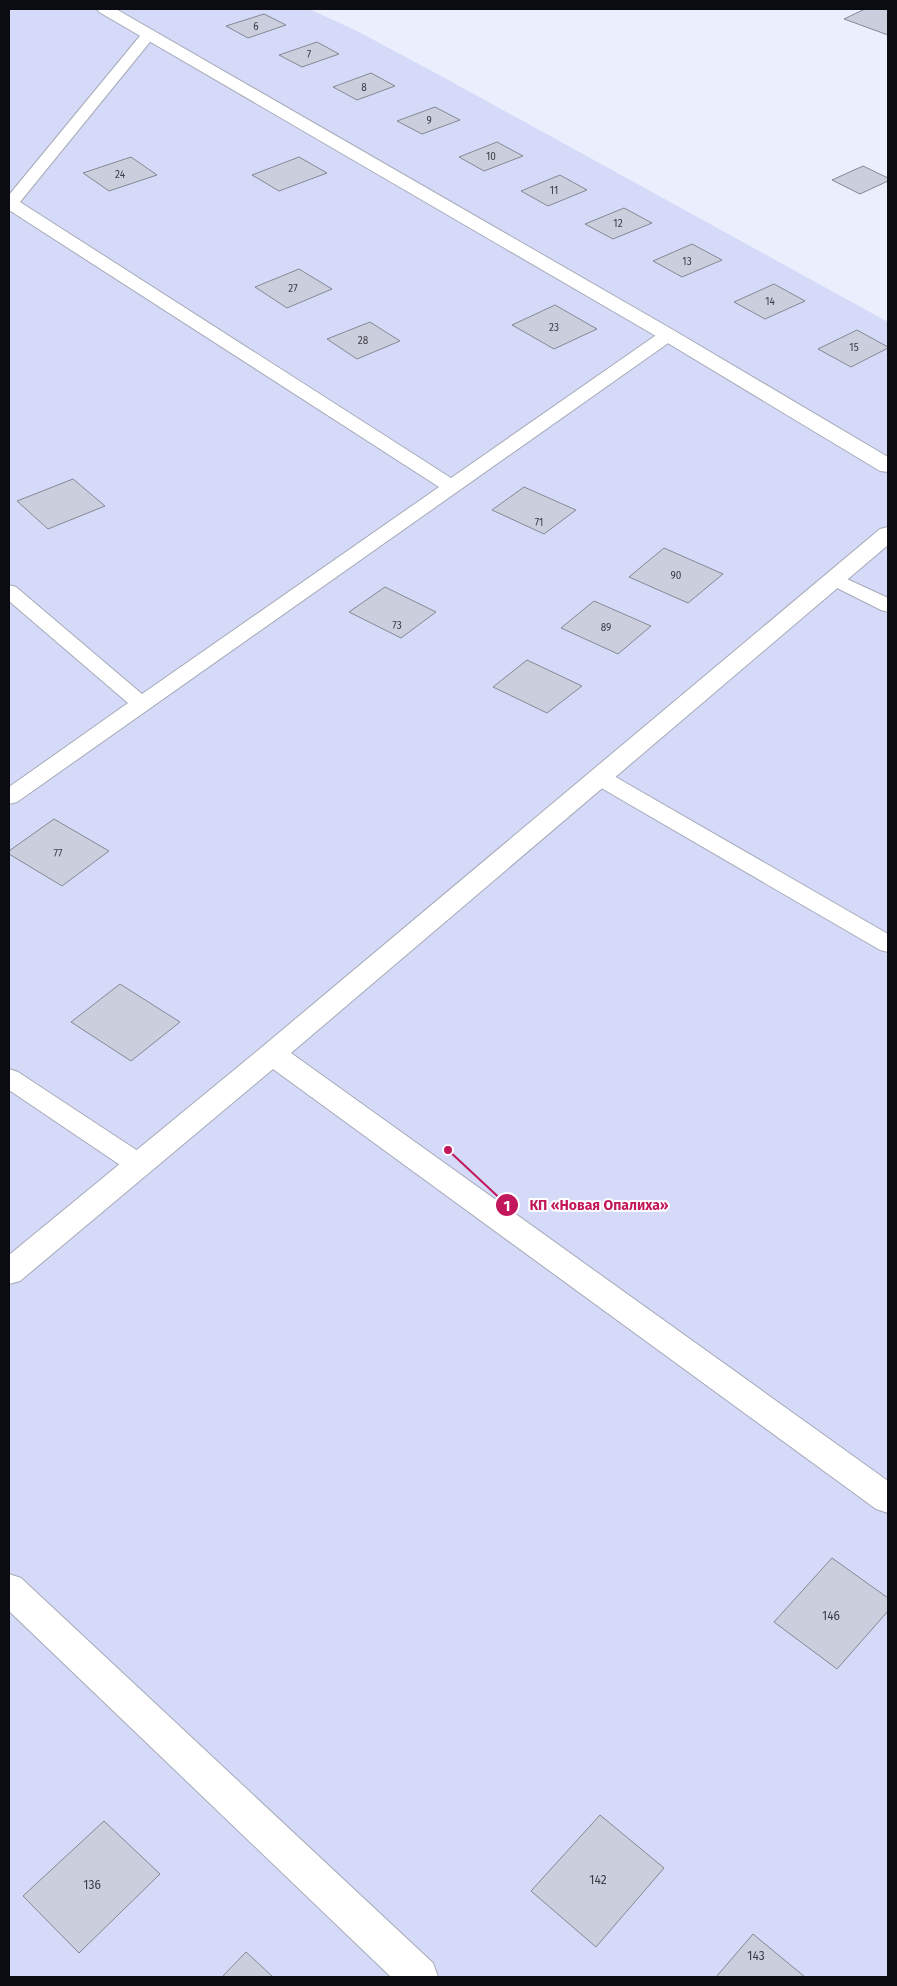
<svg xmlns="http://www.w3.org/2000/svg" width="897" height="1986" font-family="'Fira Sans',sans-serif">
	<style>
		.green { fill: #d4daf8 }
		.building { fill: #cbcedd; stroke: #858896 }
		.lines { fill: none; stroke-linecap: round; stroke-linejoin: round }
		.lane-casing { stroke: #a6aab8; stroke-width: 2 }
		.street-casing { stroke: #a6aab8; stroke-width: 2 }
		.lane { fill: #fff; fill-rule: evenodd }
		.street { fill: #fff; fill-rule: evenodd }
		.labels { text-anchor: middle; stroke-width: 4; stroke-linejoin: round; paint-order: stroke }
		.number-label { font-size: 10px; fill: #3b3c44 }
		.near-number-label { font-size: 12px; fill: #3b3c44 }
		.leader { fill: none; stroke: #c2185b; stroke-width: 2 }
		.callout-dot { fill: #c2185b; stroke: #fff; stroke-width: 2 }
		.mark-label { font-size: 15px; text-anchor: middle; font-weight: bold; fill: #fff }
		.callout-label { font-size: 14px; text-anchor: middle; font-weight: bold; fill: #c2185b; stroke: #fff; stroke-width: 4; stroke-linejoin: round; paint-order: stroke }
	</style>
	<rect width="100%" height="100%" fill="#eaeefd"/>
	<polygon class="green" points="9,9 309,9 357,31 441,76 888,322 888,1977 9,1977"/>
	<g class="building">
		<polygon points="865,9 888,9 888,35 844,19"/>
		<polygon points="264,14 286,25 248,38 226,26"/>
		<polygon points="317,42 339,54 302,67 279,55"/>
		<polygon points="371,73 395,86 357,100 333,87"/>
		<polygon points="435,107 460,120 422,134 397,121"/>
		<polygon points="497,142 523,156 484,171 459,157"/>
		<polygon points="131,157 157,175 109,191 83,173"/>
		<polygon points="299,157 327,173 279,191 252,175"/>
		<polygon points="863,166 888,178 888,181 860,194 832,180"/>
		<polygon points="560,175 587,190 548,206 521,191"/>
		<polygon points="624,208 652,223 613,239 585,224"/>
		<polygon points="692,244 722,260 682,277 653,261"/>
		<polygon points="299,269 332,289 287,308 255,287"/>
		<polygon points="774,284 805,301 765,319 734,302"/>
		<polygon points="555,305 597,329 554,349 512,325"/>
		<polygon points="370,322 400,341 357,359 327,339"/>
		<polygon points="857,330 888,347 888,348 851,367 818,349"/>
		<polygon points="73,479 105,506 48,529 17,501"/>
		<polygon points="524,487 576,510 544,534 492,510"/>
		<polygon points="664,548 723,574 688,603 629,577"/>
		<polygon points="385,587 436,612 401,638 349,612"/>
		<polygon points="594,601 651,626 618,654 561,628"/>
		<polygon points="527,660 582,686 547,713 493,687"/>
		<polygon points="54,819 109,851 62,886 9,854 9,851"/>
		<polygon points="120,984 180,1022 131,1061 71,1022"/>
		<polygon points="832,1558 888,1598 888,1611 837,1669 774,1622"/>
		<polygon points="600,1815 664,1868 596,1947 531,1891"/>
		<polygon points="104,1821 160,1874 79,1953 23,1896"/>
		<polygon points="753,1934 805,1977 716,1977"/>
		<polygon points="246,1952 273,1977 222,1977"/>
	</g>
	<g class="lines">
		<defs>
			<g id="lane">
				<polygon points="149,30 154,31 156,34 154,37 20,202 451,478 662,331 668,330 674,331 677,335 674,339 17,802 9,804 9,787 128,703 9,601 9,585 16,587 142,694 439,487 9,210 9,195 144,31"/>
				<polygon points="834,573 888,598 888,612 881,610 827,583 824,579 827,575"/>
				<polygon points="599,770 607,772 888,934 888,952 880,950 591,782 588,777 591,772"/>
				<polygon points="9,1069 18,1072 147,1157 151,1164 147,1171 138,1174 129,1171 9,1090"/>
			</g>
			<g id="street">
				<polygon points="97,9 116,9 675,331 888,457 888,472 880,471 661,339 99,12"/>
				<polygon points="888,527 888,545 291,1053 888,1481 888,1513 876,1509 273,1069 20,1281 9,1284 9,1255 262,1047 880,529"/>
				<polygon points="9,1574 21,1578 433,1963 438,1977 391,1977 9,1611"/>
			</g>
		</defs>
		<use href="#lane" class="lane-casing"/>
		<use href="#street" class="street-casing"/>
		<use href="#lane" class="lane"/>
		<use href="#street" class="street"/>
	</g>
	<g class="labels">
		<g class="number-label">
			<text x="256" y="30">6</text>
			<text x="309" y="58">7</text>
			<text x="364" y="91">8</text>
			<text x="429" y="124">9</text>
			<text x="491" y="160">10</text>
			<text x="120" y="178">24</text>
			<text x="554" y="194">11</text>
			<text x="618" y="227">12</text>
			<text x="687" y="265">13</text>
			<text x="293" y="292">27</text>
			<text x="770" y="305">14</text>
			<text x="554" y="331">23</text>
			<text x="363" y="344">28</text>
			<text x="854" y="351">15</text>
			<text x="539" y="526">71</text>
			<text x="676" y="579">90</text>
			<text x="397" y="629">73</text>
			<text x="606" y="631">89</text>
			<text x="58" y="857">77</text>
		</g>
		<g class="near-number-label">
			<text x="831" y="1620">146</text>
			<text x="598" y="1884">142</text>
			<text x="92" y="1889">136</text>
			<text x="756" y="1960">143</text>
		</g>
	</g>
	<path class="leader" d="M448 1150L507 1205"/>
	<g class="callout-dot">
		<circle cx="448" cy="1150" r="5"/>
		<circle cx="507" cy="1205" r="12"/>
	</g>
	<g class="mark-label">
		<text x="507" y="1211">1</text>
	</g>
	<g class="callout-label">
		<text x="599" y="1210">КП «Новая Опалиха»</text>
	</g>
	<rect width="897" height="1986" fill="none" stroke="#0b0c11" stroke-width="20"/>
</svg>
